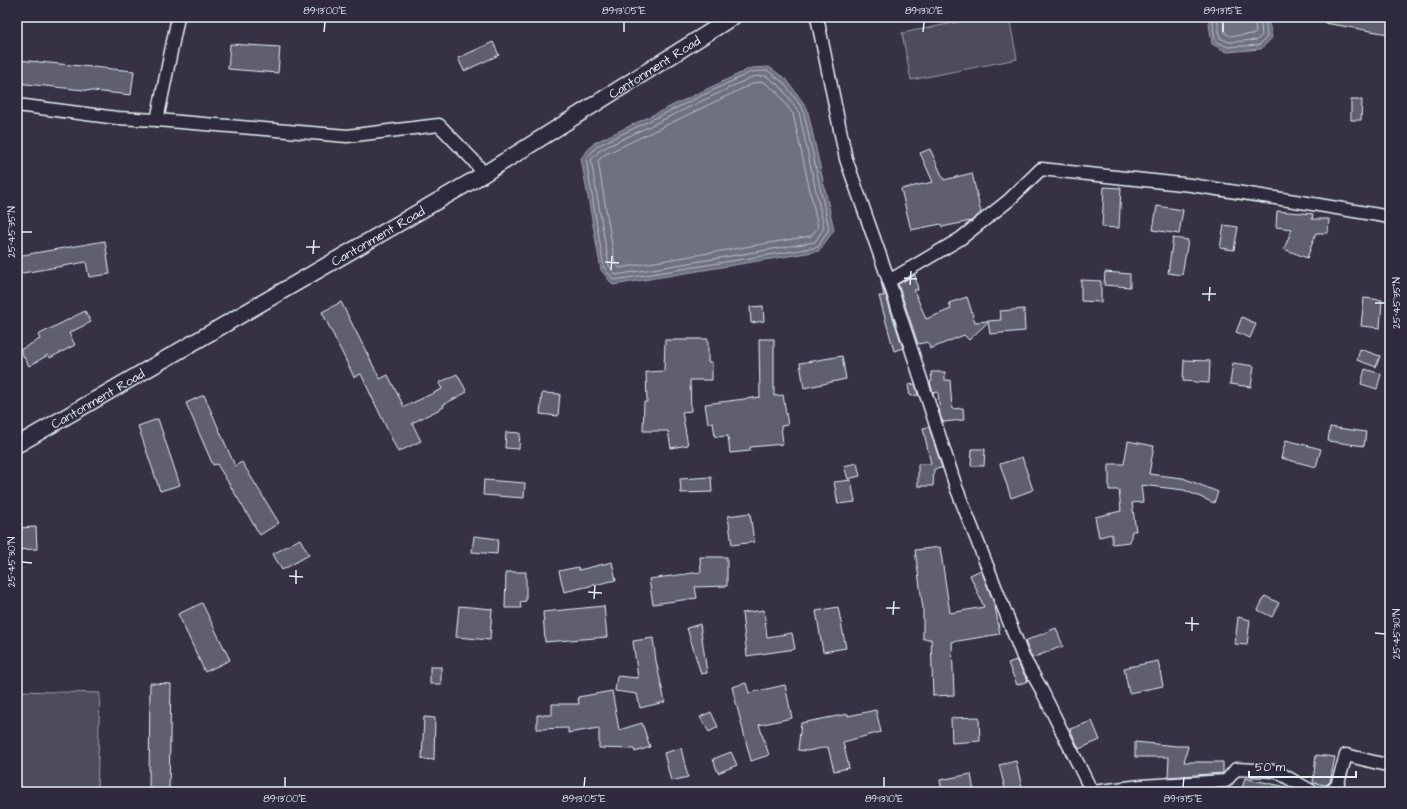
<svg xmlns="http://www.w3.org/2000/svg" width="1407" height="809" font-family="'Architects Daughter',sans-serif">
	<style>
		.green { fill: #4d4b5c; stroke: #9a9eaa }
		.water { fill: #70717f; stroke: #a0a4af }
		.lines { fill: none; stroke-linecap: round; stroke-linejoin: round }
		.shore { stroke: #b8bec8; stroke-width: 1 }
		.building { fill: #605e6e; stroke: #e8f1f8 }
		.minor-casing { stroke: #e8f1f8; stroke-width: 15 }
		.tertiary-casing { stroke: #e8f1f8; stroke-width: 18 }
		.minor { stroke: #2f2a3d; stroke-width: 12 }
		.tertiary { stroke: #2f2a3d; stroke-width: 15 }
		.ticks { fill: none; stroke: #e8f1f8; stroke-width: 1.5 }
		.labels { text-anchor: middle; stroke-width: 3; stroke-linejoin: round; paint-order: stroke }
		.street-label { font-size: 13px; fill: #e8f1f8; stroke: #2f2a3d }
		.neatline { fill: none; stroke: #e8f1f8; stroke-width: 1.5 }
		.ticks-label { font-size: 10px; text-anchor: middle; fill: #e8f1f8 }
	</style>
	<rect width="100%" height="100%" fill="#363244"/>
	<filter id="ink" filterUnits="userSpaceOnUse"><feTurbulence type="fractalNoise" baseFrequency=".025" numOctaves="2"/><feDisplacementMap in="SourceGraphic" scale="8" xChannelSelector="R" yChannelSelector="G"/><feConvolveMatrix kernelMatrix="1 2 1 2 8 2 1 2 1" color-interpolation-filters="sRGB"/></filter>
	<g filter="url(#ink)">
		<g class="green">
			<polygon points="985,17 1009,17 1017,59 911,80 902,33"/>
			<polygon points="17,691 100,693 97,792 17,792"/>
		</g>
		<g class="water">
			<polygon points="1208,17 1268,17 1272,38 1261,49 1227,52 1212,44"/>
			<polygon points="769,67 787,80 807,108 834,230 819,251 613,285 601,270 581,158 594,143 751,68"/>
		</g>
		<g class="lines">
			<g class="shore">
				<polyline points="1212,17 1215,41 1228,47 1259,45 1267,37 1265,17"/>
				<polyline points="1217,17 1220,38 1229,42 1257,40 1262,35 1260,17"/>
				<polyline points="1223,17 1225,33 1230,36 1254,34 1256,32 1254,17"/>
				<polygon points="768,71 784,83 803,109 829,229 818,247 614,280 604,268 586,159 597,146 751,72"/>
				<polygon points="766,76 781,87 799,112 824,228 815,242 616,275 609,266 591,160 600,150 752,77"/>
				<polygon points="764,82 776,91 793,114 818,227 811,236 619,268 615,263 598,161 604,155 754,83"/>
			</g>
		</g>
		<g class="building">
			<polygon points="1325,17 1390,17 1388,34 1325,23"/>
			<polygon points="493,42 499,55 464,71 458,58"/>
			<polygon points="230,44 280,47 278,73 228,69"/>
			<polygon points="18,60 134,71 131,95 17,83"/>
			<polygon points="1351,100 1362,100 1361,120 1351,120"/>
			<polygon points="930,149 944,180 972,173 981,213 971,221 942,227 941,224 911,230 901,189 933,182 920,153"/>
			<polygon points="1104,187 1121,188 1119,228 1102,227"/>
			<polygon points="1157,206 1183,210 1179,234 1153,230"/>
			<polygon points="1277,211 1313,214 1312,219 1329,219 1328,233 1316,233 1307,258 1284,249 1292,229 1276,227"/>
			<polygon points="1224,225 1238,227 1234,250 1220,248"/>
			<polygon points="1173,238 1188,240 1182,275 1168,273"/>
			<polygon points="105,241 110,274 89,277 86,262 17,274 17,256"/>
			<polygon points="1105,272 1130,274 1130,287 1104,285"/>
			<polygon points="915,275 918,290 914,290 926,319 951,309 949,303 967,297 975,322 1001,320 1000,311 1024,309 1025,331 990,334 988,322 969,340 964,335 930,349 928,342 918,344 898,284"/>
			<polygon points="1081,280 1101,281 1101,302 1081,301"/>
			<polygon points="881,281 903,348 894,351 879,296 884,296"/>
			<polygon points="1364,298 1382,300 1380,328 1361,326"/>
			<polygon points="341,302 380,379 388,375 404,407 442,389 439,383 457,374 467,392 443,405 444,407 412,423 421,441 398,452 361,374 354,377 322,312"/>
			<polygon points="763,306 764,321 751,323 750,307"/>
			<polygon points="85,311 91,322 69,333 75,345 50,358 48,355 29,366 20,350 40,339 38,335"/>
			<polygon points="1242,317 1256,324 1250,338 1236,332"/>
			<polygon points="688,339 708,339 708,362 712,362 712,380 690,380 691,411 682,412 688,445 671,448 668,431 643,431 644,402 647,402 646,372 664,371 665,340 688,340"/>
			<polygon points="759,339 774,339 774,396 783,395 788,425 781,426 783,444 750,447 750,451 730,453 728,436 715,437 713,422 708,423 705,404 760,397"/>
			<polygon points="1360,349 1380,356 1376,367 1357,360"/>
			<polygon points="842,356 846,379 804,388 800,363"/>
			<polygon points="1184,360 1210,361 1209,383 1183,381"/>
			<polygon points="1233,363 1254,366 1251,387 1230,384"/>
			<polygon points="1365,369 1381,374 1377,389 1361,384"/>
			<polygon points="931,372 945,372 945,380 950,380 952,409 963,408 964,420 943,422 940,415 938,392 933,393 930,382 932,381"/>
			<polygon points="915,384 918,395 910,396 908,385"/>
			<polygon points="542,393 560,394 558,416 540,414"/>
			<polygon points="204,395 235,466 242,462 279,523 260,535 217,464 213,465 186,403"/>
			<polygon points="158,419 180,485 160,491 138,426"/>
			<polygon points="929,427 942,468 934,469 933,486 918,486 918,464 931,464 923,428"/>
			<polygon points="1330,427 1366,432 1364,446 1328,441"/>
			<polygon points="506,432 520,433 519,449 505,448"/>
			<polygon points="1286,440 1321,449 1316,467 1281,458"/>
			<polygon points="1128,441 1154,446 1149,474 1183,478 1218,492 1214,503 1184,490 1141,485 1143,502 1132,503 1136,531 1132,531 1130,542 1112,544 1112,534 1099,537 1095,517 1121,511 1119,490 1109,490 1109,464 1124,464"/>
			<polygon points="972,449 985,449 984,466 971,466"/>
			<polygon points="1022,457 1033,490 1011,498 1000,464"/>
			<polygon points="857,463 860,476 848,479 844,466"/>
			<polygon points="711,477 712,492 681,493 680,479"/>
			<polygon points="484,480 525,483 524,498 483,495"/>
			<polygon points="851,480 855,502 838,504 834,482"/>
			<polygon points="750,513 754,542 732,545 728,516"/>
			<polygon points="36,527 37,549 17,550 17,528"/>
			<polygon points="474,536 498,539 497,554 472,552"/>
			<polygon points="300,539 309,555 282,570 273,554"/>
			<polygon points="940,547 950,613 984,607 970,575 981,570 995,606 1000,634 952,642 954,695 933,696 931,639 923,639 923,609 915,550"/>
			<polygon points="700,557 727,557 727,586 695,587 697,598 653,604 649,579 701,572"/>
			<polygon points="612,562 616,580 564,592 559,571 578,567 579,570"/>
			<polygon points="506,572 526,572 526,601 520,602 521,608 505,608"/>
			<polygon points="1265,596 1279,603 1272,617 1258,610"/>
			<polygon points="202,603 230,660 205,672 178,614"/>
			<polygon points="459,606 492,609 490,640 456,637"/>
			<polygon points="604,606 607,637 545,642 543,612"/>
			<polygon points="838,607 846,648 823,652 816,611"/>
			<polygon points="764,610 767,637 792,633 795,649 747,656 742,613"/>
			<polygon points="1238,617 1250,620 1247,645 1235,644"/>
			<polygon points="700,624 707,673 701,674 687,628"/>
			<polygon points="1056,628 1063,646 1032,658 1025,641"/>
			<polygon points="653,638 656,661 665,702 640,708 637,694 615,691 617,676 638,678 633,641"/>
			<polygon points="1016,660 1028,681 1017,685 1008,663"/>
			<polygon points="1158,661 1163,686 1129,693 1124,668"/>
			<rect x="430" y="667" width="11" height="17"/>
			<polygon points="150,683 171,684 169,792 149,792"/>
			<polygon points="746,683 749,693 785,685 792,718 759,725 769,755 751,761 732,687"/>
			<polygon points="612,691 619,730 642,723 650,747 635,752 634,749 599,748 599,728 568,733 568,728 537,729 537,715 552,715 552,704 579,704 578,697"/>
			<polygon points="876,710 881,732 843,742 849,768 834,771 828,747 807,751 798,750 801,723 848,714 848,716"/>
			<polygon points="711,712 718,727 709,732 700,717"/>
			<polygon points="424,717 435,718 434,760 422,759"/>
			<polygon points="979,717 980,741 952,743 951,718"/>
			<polygon points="1092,721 1100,740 1079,749 1070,729"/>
			<polygon points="1135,742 1177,746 1188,746 1184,762 1223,762 1223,773 1168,777 1169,757 1135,757"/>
			<polygon points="681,748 688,777 671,781 664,753"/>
			<polygon points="731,752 737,765 718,773 713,759"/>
			<polygon points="1316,755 1335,757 1330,782 1326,785 1313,783"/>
			<polygon points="1016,761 1023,792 1006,792 999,765"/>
			<polygon points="971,774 974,792 942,792 940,780"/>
			<polygon points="1245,778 1286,787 1286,792 1241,792"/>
			<polygon points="1223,789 1223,792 1168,792"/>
		</g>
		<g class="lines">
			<defs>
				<g id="minor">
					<polyline points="817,17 846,159 889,281 956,487 1023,657 1040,687 1092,792"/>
					<polyline points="17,105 117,118 157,120 347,136 439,125 473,160 484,174"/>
					<polyline points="157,120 178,17"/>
					<polyline points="889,281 960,239 1008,201 1041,169 1191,185 1301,202 1390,217"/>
					<polyline points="1092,792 1141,786 1226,781 1236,769 1276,771 1313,792"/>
					<polyline points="1329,792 1337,786 1346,755 1390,766"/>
				</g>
				<g id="tertiary">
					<path id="s1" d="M17 445 484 174 733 17"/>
				</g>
			</defs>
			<use href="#minor" class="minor-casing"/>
			<use href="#tertiary" class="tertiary-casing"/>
			<use href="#minor" class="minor"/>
			<use href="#tertiary" class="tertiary"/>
		</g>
	</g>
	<path class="ticks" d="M324 32 325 22M624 32V22M923 32 924 22M1223 32V22M22 232H32M306 247H320M313 254 314 240M605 262 619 263M611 270 612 256M904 278 917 279M910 285 911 271M1202 294H1216M1209 301 1210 287M1375 303H1385M22 562 32 563M289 576 303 577M296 584V570M588 592 602 593M594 599 595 585M886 608H900M893 615 894 601M1185 623 1199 624M1192 631V617M1375 633 1385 634M285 787V777M584 787 585 777M884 787V777M1183 787 1184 777"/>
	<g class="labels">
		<g class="street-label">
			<text dy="5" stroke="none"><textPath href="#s1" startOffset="741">Cantonment Road</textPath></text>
			<text dy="5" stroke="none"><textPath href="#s1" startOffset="417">Cantonment Road</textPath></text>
			<text dy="5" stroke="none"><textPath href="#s1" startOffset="93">Cantonment Road</textPath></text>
		</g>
	</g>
	<rect width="1407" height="809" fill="none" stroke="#2f2a3d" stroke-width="44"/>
	<path d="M1249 771v6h107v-6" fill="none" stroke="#e8f1f8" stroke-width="2"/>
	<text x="1255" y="771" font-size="12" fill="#e8f1f8" stroke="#2f2a3d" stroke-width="3" paint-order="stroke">50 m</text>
	<rect x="22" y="22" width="1363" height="765" class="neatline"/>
	<g class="ticks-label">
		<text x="325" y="14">89°13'00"E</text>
		<text x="624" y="14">89°13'05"E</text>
		<text x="924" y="14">89°13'10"E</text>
		<text x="1223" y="14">89°13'15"E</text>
		<text transform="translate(11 232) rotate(-90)" y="4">25°45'35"N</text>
		<text transform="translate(1396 303) rotate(-90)" y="4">25°45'35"N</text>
		<text transform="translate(11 562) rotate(-90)" y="4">25°45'30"N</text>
		<text transform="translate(1396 634) rotate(-90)" y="4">25°45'30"N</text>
		<text x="285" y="802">89°13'00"E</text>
		<text x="584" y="802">89°13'05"E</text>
		<text x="884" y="802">89°13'10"E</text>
		<text x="1183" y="802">89°13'15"E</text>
	</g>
</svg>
